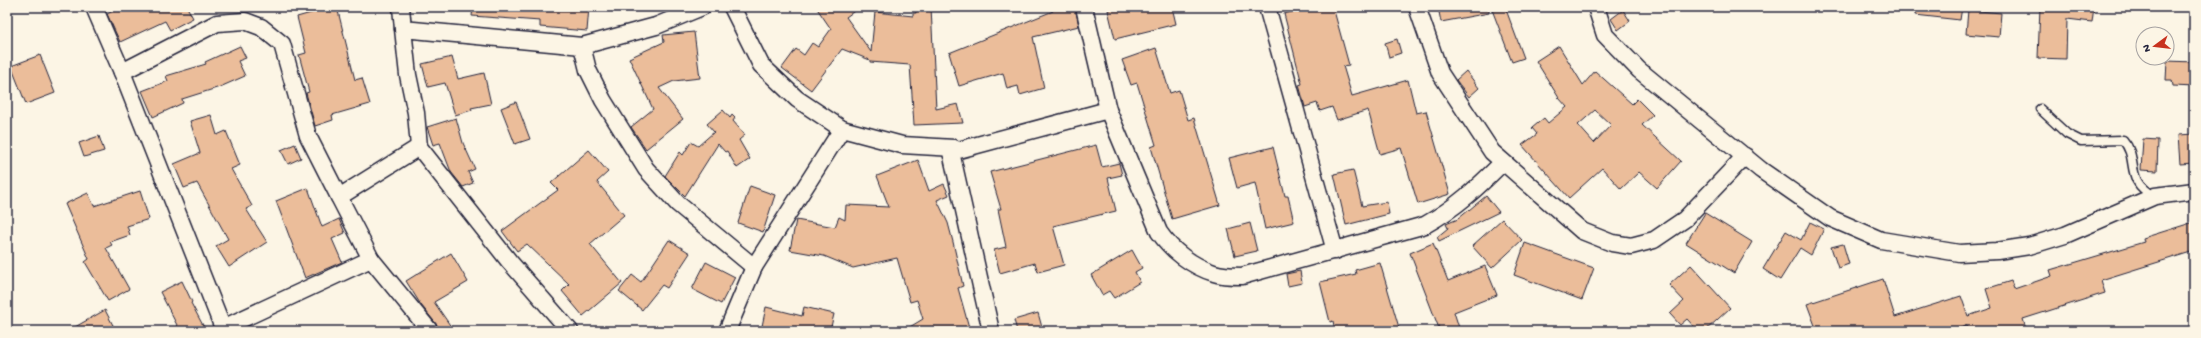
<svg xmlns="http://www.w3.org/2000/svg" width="2201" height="338" font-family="'Gochi Hand',sans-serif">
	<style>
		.building { fill: #ebbd9a; stroke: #22223b; fill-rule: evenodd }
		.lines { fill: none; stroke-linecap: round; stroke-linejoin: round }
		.lane-casing { stroke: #22223b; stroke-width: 11 }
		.street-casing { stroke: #22223b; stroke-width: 19 }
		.lane { stroke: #fcf5e5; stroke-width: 8 }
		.street { stroke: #fcf5e5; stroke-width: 16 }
	</style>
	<rect width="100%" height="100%" fill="#fcf5e5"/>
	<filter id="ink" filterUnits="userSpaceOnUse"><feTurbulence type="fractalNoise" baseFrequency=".025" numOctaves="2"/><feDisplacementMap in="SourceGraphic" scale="8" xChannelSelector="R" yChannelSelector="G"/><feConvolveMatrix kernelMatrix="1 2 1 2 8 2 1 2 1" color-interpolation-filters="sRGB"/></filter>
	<g filter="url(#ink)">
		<g class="building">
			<polygon points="122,7 187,7 193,18 170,30 165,21 120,42 107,14"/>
			<polygon points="332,7 337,7 355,80 362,78 370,104 332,115 333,120 315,126 306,93 309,92 299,55 306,53 297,17"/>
			<polygon points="473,7 589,7 587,31 540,27 540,21 472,16"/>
			<polygon points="816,7 860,7 846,17 871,52 875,12 913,16 913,13 916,13 915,7 931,7 936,109 958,104 963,123 914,125 910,65 870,62 870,60 842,49 811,90 782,68 796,49 804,55 812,43 818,47 831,29"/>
			<polygon points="1051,7 1075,7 1079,26 1033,37 1044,88 1020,95 1018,86 1007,89 1003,73 959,86 949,53 1053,11"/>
			<polygon points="1120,7 1172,7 1176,24 1115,39 1108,10"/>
			<polygon points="1310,7 1333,7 1349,65 1343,66 1352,96 1408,80 1416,113 1426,111 1450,194 1418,204 1401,148 1380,154 1368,110 1337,120 1332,107 1320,111 1317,103 1305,107 1299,85 1302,84 1284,14"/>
			<polygon points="1438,7 1488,7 1489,13 1441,22"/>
			<polygon points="1491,7 1505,7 1524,58 1512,62"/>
			<polygon points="1916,7 1962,7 1960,20 1915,15"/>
			<polygon points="2040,7 2094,7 2092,22 2067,19 2066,59 2038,58"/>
			<polygon points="1623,10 1630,21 1618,30 1611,19"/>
			<polygon points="1968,10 2001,13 1999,37 1966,34"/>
			<polygon points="694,32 700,78 674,81 659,88 683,119 646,149 631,127 653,109 629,58 664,42 663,35"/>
			<polygon points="1397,39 1401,53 1389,57 1385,43"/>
			<polygon points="240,46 246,58 238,61 245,76 220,87 182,99 183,103 153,117 142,91 168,81 166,76 206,64 205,62"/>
			<path d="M1559 46 1583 85 1595 71 1632 104 1637 99 1653 115 1642 125 1681 161 1657 188 1639 172 1621 189 1602 168 1569 198 1522 145 1537 134 1532 128 1544 118 1548 123 1567 107 1559 98 1536 61ZM1595 110 1611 125 1594 143 1578 125Z"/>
			<polygon points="1156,48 1170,93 1179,90 1188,120 1194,118 1220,205 1172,219 1151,147 1156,145 1137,83 1131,85 1122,60"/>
			<polygon points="40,55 55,93 26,104 11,66"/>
			<polygon points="452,57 458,79 484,73 491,104 471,108 472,110 455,115 445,83 428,87 422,64"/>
			<polygon points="2167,61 2194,62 2194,87 2173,86 2172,80 2166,80"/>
			<polygon points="1466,71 1479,88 1469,97 1456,80"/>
			<polygon points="516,102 530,139 515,144 501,108"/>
			<polygon points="723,110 730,118 732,115 735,118 733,121 745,135 739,140 750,159 737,168 727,151 725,152 718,144 685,196 665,176 680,152 683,155 691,142 698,146 714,132 707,124"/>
			<polygon points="211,115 217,135 226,131 240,165 231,169 252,206 246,209 267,242 229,267 216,246 228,239 197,183 184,188 174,164 200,153 190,121"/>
			<polygon points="456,118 463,143 475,169 468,172 473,183 463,187 451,172 440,143 433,145 427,127"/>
			<polygon points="2194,134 2194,163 2180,164 2178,135"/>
			<polygon points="99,136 104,151 84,157 79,143"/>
			<polygon points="2143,139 2158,140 2157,171 2141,170"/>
			<polygon points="295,144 301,158 288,164 281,150"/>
			<polygon points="1096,145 1102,167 1119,163 1122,175 1108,178 1116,211 1053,226 1064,265 1038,272 1035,263 1000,273 994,250 1006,247 998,209 1001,209 990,172"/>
			<polygon points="1273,147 1285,196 1288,196 1294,222 1265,229 1255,183 1237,188 1229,158"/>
			<polygon points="589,150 608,172 597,182 624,215 590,244 622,283 583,316 562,291 569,284 527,244 517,251 502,231 558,190 551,183"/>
			<polygon points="918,160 929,191 944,184 949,195 937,200 948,223 953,242 963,286 958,288 970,331 903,331 923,319 917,300 910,302 897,258 853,268 824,256 790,250 796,220 835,227 839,217 845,220 846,205 889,207 877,176"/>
			<polygon points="1353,170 1362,206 1387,202 1389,214 1346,225 1334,174"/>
			<polygon points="750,186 775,195 763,232 738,223"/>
			<polygon points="308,188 322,227 339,219 345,233 332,239 342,262 305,278 276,201"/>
			<polygon points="140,191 149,219 127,226 130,235 110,242 112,245 106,248 129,289 108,301 85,262 89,259 65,204 88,193 94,206"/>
			<polygon points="1486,196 1499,212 1439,241 1437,237 1448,228 1446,224 1458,219"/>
			<polygon points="1705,213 1752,242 1734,273 1686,243"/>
			<polygon points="1502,219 1522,240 1492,268 1472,246"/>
			<polygon points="1810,222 1824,229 1811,255 1800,248 1780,280 1763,269 1786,231 1801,240"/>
			<polygon points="2194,222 2194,251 2101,280 2105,293 2023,319 2026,329 2019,331 1969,331 1967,326 1950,331 1817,331 1807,304 1883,279 1895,317 1961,296 1968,316 1992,308 1986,289 2011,281 2014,289 2052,276 2050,270 2144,242 2143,238"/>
			<polygon points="1250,223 1257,251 1235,256 1228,229"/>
			<polygon points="669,240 690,253 667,288 662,285 642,310 619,291 632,275 641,282"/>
			<polygon points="1433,243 1448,281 1485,266 1497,295 1454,312 1460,331 1440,331 1410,253"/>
			<polygon points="1525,243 1594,268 1582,300 1514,275"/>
			<polygon points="1843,244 1849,264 1838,268 1831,247"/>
			<polygon points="1132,250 1142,268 1135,272 1140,282 1114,298 1109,291 1102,295 1091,275"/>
			<polygon points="451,253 468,282 434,302 454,331 439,331 437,325 421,305 406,281"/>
			<polygon points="706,262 735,277 721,304 692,289"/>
			<polygon points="1380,263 1400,331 1349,331 1348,328 1335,331 1333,321 1330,322 1320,282 1356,274 1355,270"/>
			<polygon points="1691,265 1730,308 1705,331 1698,331 1687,319 1680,325 1670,314 1684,301 1669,285"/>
			<polygon points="1300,271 1302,283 1288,286 1286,274"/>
			<polygon points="182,281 192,302 191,303 206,331 180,331 160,292"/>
			<polygon points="766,307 802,316 804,307 834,314 830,331 761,331"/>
			<polygon points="105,310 116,331 68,331"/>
			<polygon points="1038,313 1043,331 1017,331 1014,320"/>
		</g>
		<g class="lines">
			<defs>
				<path id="lane" d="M2040 109 2067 134 2081 141 2123 140C2140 159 2123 180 2154 196"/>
				<g id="street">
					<polyline points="94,7 122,72"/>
					<polyline points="401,7 403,29"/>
					<polyline points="732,7 761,65 797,99 842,129"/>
					<path d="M1084 7 1108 110 1159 232C1172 251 1192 266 1214 273 1222 276 1233 276 1242 276L1425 225C1457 207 1477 188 1503 162"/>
					<polyline points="1267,7 1335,251"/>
					<polyline points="1417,7 1440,73 1492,152 1582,231 1612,243 1631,246 1654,240 1685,219 1745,156"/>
					<polyline points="1596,7 1605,35 1639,70 1761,170 1830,218 1881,240 1959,253 1997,251 2029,246 2065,235 2155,196 2194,191"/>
					<polyline points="582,46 588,70 603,100 646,169 678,204 754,267 842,129 902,145 954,148 951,152"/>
					<polyline points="339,197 371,259 430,331"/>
					<polyline points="223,328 122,72 217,23 245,21 261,27 282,44 308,136 339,197 419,147"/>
					<polyline points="225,331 223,328 371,259"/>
					<polyline points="570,331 509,261 419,147 416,113 408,75 403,29 582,46 656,26 702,7"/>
					<polyline points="727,331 754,267"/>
					<polyline points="991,331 951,152 1108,110"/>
				</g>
			</defs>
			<use href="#lane" class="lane-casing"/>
			<use href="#street" class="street-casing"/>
			<use href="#lane" class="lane"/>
			<use href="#street" class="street"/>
		</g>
	</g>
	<rect width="2201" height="338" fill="none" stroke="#fcf5e5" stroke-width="24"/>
	<rect x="12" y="12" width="2177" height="314" fill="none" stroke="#22223b" stroke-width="1.5" filter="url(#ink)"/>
	<g transform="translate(2155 46) rotate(255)"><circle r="19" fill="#fcf5e5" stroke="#a5a1a1"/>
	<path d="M0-3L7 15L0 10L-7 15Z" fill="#c8321e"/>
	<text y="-6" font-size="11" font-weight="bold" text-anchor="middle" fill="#22223b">N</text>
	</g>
</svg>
